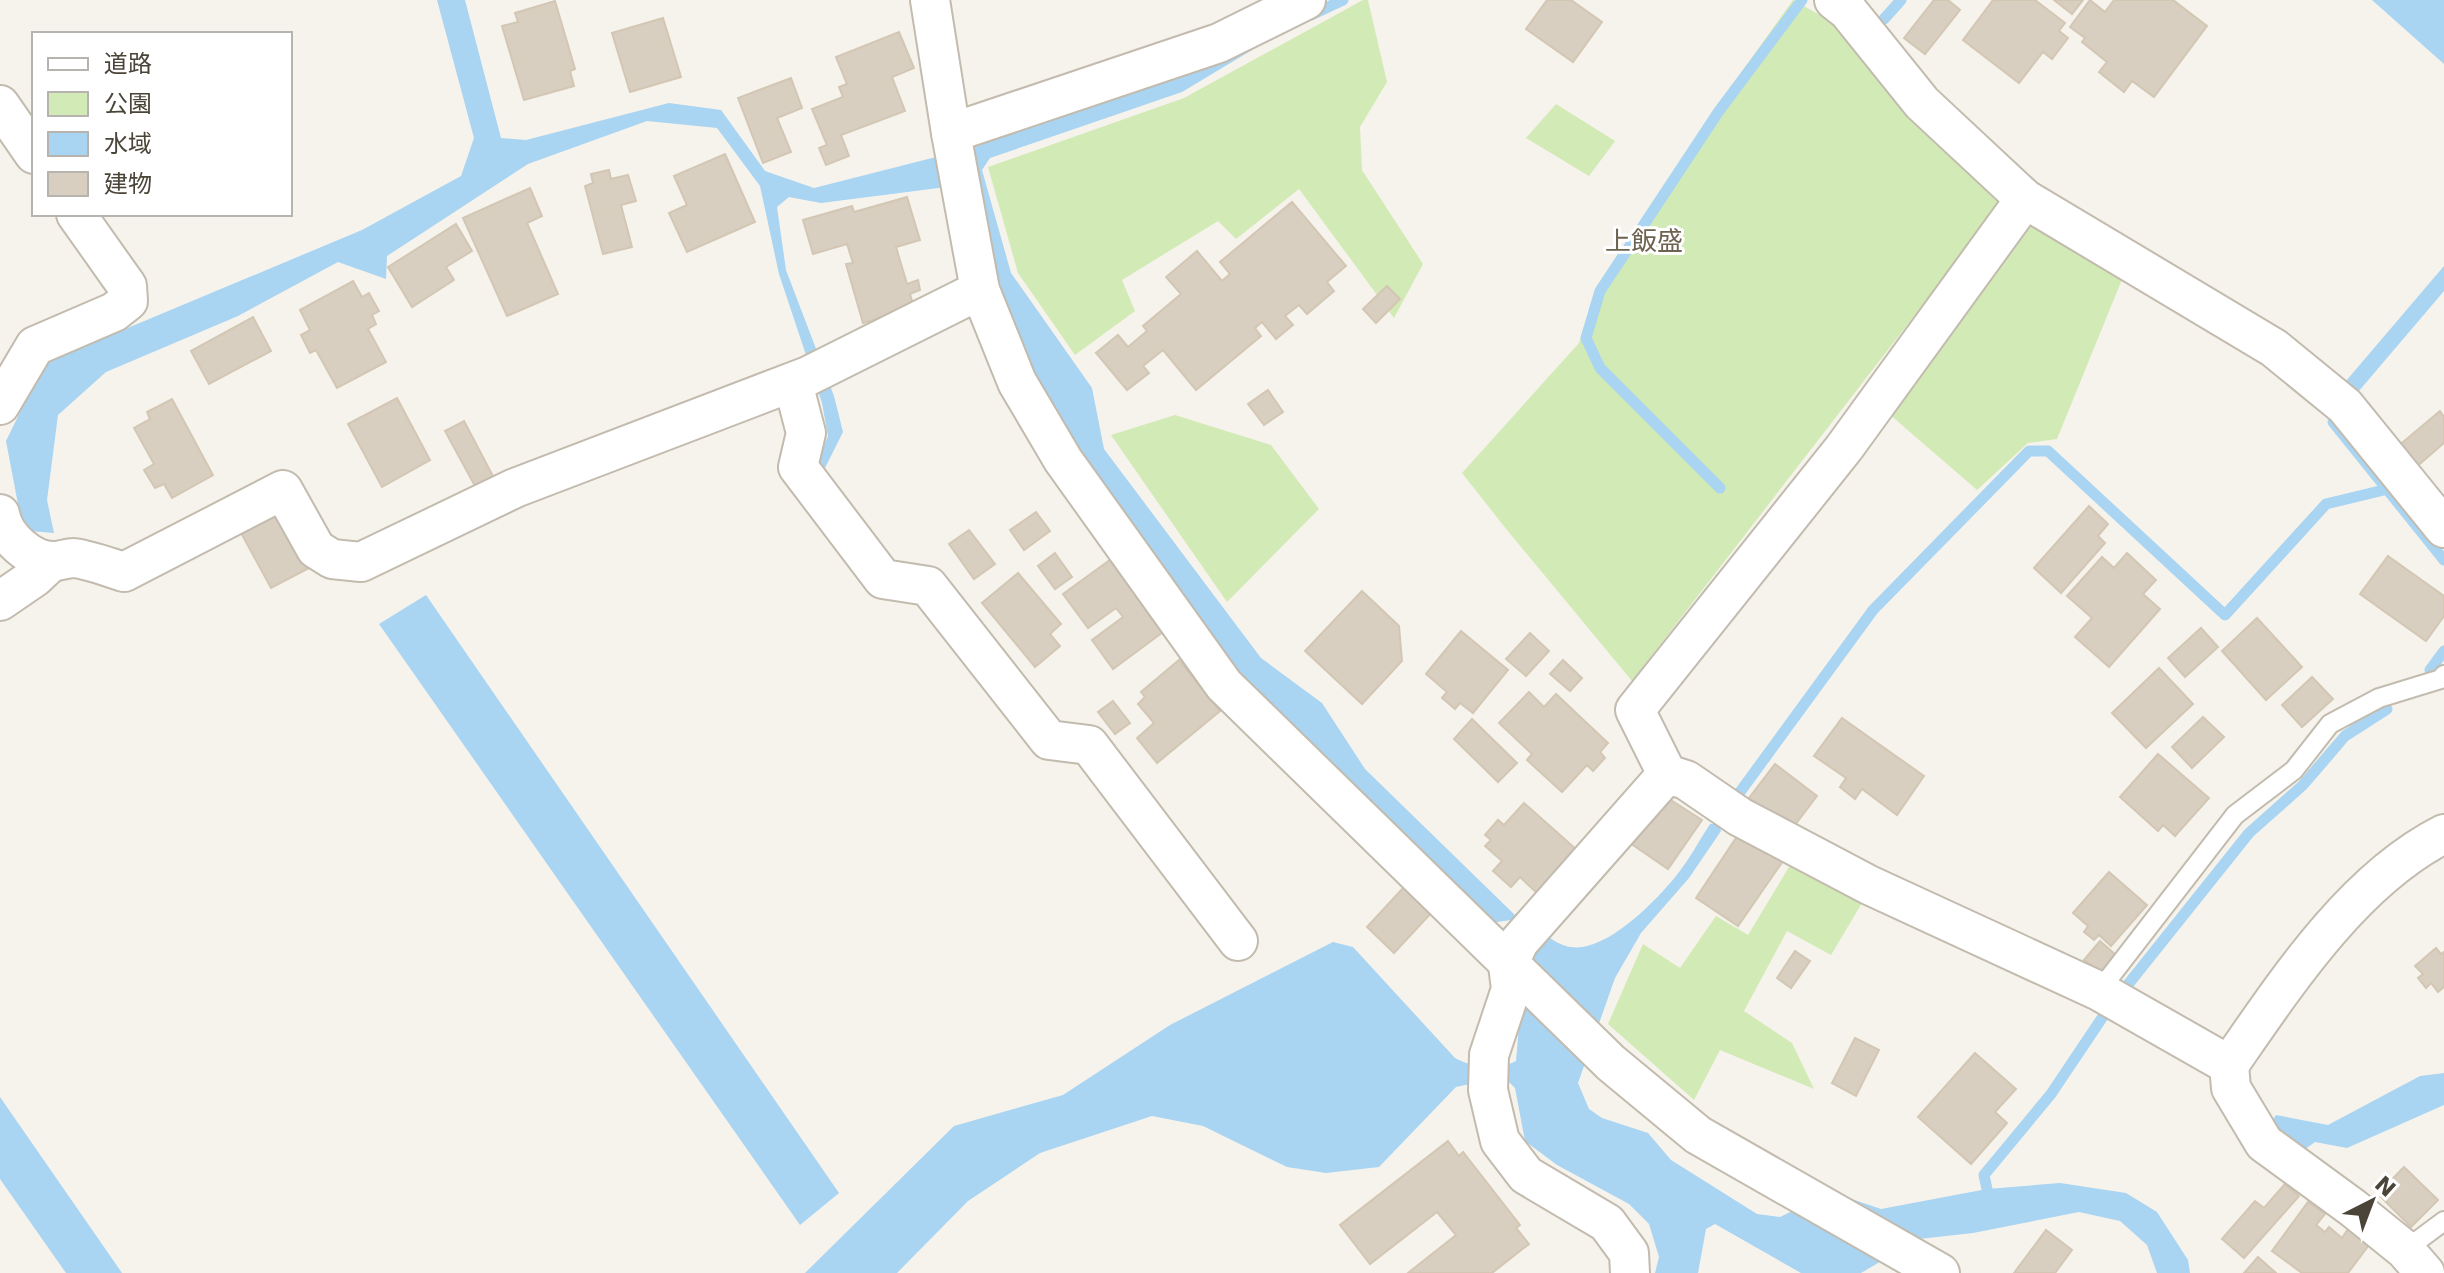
<svg xmlns="http://www.w3.org/2000/svg" width="2444" height="1273" font-family="'DejaVu Sans','Noto Sans JP',sans-serif">
	<style>
		.green { fill: #d2eab5 }
		.water { fill: #a9d4f2 }
		.lines { fill: none; stroke-linecap: round; stroke-linejoin: round }
		.stream { stroke: #a9d4f2; stroke-width: 11 }
		.building { fill: #d8cfc1; stroke: #d3c7b4; stroke-width: 2 }
		.service-casing { stroke: #c2bbae; stroke-width: 22 }
		.minor-casing { stroke: #c2bbae; stroke-width: 42 }
		.service { stroke: #fff; stroke-width: 18 }
		.minor { stroke: #fff; stroke-width: 38 }
		.labels { text-anchor: middle; stroke-width: 6; stroke-linejoin: round; paint-order: stroke }
		.neighbourhood-label { font-size: 26px; fill: #6e6250; stroke: #fff }
	</style>
	<rect width="100%" height="100%" fill="#f6f3ec"/>
	<g class="green">
		<polygon points="1363,0 1368,0 1387,82 1360,127 1362,170 1423,264 1394,318 1299,189 1236,239 1218,221 1122,280 1135,311 1075,355 1018,273 988,167 1184,98"/>
		<polygon points="1793,0 1852,33 2003,201 1632,681 1507,530 1462,473 1579,343 1595,292 1715,109"/>
		<polygon points="1556,104 1615,141 1589,176 1526,138"/>
		<polygon points="2030,224 2125,272 2057,439 2028,443 1977,490 1888,413"/>
		<polygon points="1175,415 1271,445 1319,509 1227,602 1111,435"/>
		<polygon points="1795,857 1865,898 1831,955 1787,931 1744,1011 1792,1043 1814,1089 1720,1050 1694,1100 1608,1024 1643,944 1680,968 1716,916 1748,935"/>
	</g>
	<g class="water">
		<polygon points="437,0 465,0 501,138 526,140 669,103 721,110 765,171 814,188 936,157 941,173 966,150 1191,71 1302,20 1182,92 990,158 982,170 1011,273 1092,388 1104,449 1261,658 1322,703 1365,769 1519,919 1489,923 1257,700 1088,470 1024,363 970,184 821,203 789,197 777,207 786,270 834,396 843,432 824,470 813,473 828,436 822,403 779,274 760,186 717,128 647,121 528,164 387,256 386,279 338,262 238,316 106,372 58,415 47,500 54,533 29,531 21,520 6,441 44,363 362,230 461,176 474,138"/>
		<polygon points="2372,0 2444,0 2444,64"/>
		<polygon points="2444,266 2444,291 2358,392 2346,381"/>
		<polygon points="426,595 839,1193 800,1225 379,624"/>
		<path d="M1710 824H1719L1721 831 1689 878 1641 933 1615 978 1578 1083 1589 1109 1602 1118 1648 1133 1671 1160 1757 1214 1780 1217 1831 1192 1881 1209 1987 1189 2060 1183 2126 1193 2157 1212 2188 1260 2190 1273H2157L2147 1245 2120 1221 2079 1212 1973 1233 1919 1239 1861 1273H1801L1715 1224 1706 1229 1698 1273H1655L1659 1257 1649 1224 1629 1204 1557 1165 1525 1141 1515 1088 1510 1083H1474L1456 1087 1379 1167 1326 1173 1287 1167 1203 1126 1152 1116 1040 1153 968 1201 897 1273H805L954 1126 1063 1095 1170 1025 1333 942 1353 947 1455 1058C1470 1067 1500 1070 1516 1061 1520 1020 1520 969 1544 934 1550 938 1558 944 1566 946 1602 957 1655 902 1676 876 1689 860 1699 841 1710 824Z"/>
		<polygon points="2444,1073 2444,1105 2347,1148 2315,1142 2297,1155 2268,1127 2276,1115 2328,1125 2420,1076"/>
		<polygon points="0,1097 122,1273 66,1273 0,1179"/>
	</g>
	<g class="lines">
		<g class="stream">
			<polyline points="1311,15 1343,0"/>
			<polyline points="1884,19 1901,0"/>
			<polyline points="2333,422 2444,560"/>
			<polyline points="1720,488 1600,368 1586,338 1600,291 1719,111 1802,0"/>
			<polyline points="2430,670 2444,651"/>
			<polyline points="1732,803 1873,610 2029,451 2048,451 2225,615 2326,504 2388,489"/>
			<polyline points="1987,1189 1984,1175 2051,1094 2106,1012 2249,833 2303,785 2345,736 2387,709"/>
		</g>
	</g>
	<g class="building">
		<polygon points="1547,0 1571,0 1602,22 1573,62 1526,29"/>
		<polygon points="1934,0 1948,0 1960,10 1925,54 1904,38"/>
		<polygon points="1993,0 2035,0 2065,23 2059,31 2068,38 2052,59 2043,52 2019,83 1963,40"/>
		<polygon points="2054,0 2083,0 2072,14"/>
		<polygon points="2090,0 2105,12 2114,0 2173,0 2207,26 2154,97 2132,81 2124,92 2099,72 2107,62 2082,42 2085,38 2070,27"/>
		<polygon points="555,1 575,69 570,71 574,86 524,100 502,26 518,22 515,13"/>
		<polygon points="663,18 681,77 630,92 612,33"/>
		<polygon points="899,32 914,68 892,77 905,111 841,135 849,156 826,165 819,148 827,145 812,109 843,97 839,87 847,84 836,57"/>
		<polygon points="791,78 802,108 777,118 791,152 763,163 738,98"/>
		<polygon points="725,154 755,222 687,252 669,213 687,205 674,176"/>
		<polygon points="609,170 611,179 628,175 636,201 621,205 632,247 603,254 585,186 593,183 591,174"/>
		<polygon points="530,188 542,216 527,223 558,294 507,316 463,218"/>
		<polygon points="907,197 920,240 896,247 907,284 918,280 920,290 910,294 914,308 863,323 846,264 853,263 847,244 813,254 803,220 852,206 854,212"/>
		<polygon points="1292,202 1346,266 1327,282 1334,291 1307,314 1299,305 1285,316 1293,325 1276,339 1262,322 1255,328 1261,336 1196,390 1163,350 1143,366 1149,373 1127,390 1096,353 1118,335 1128,347 1147,331 1143,326 1181,294 1166,277 1197,251 1222,281 1230,274 1220,262"/>
		<polygon points="456,224 472,251 446,267 454,280 412,307 388,267"/>
		<polygon points="353,281 362,297 369,293 379,311 372,315 376,324 368,329 386,362 337,388 316,350 310,353 301,335 310,330 300,310"/>
		<polygon points="1387,286 1400,299 1376,323 1363,309"/>
		<polygon points="253,317 271,351 209,384 191,351"/>
		<polygon points="1268,390 1283,412 1264,425 1248,404"/>
		<polygon points="397,398 430,460 382,487 348,424"/>
		<polygon points="172,399 213,475 172,498 164,484 155,488 144,470 154,464 134,428 150,419 147,412"/>
		<polygon points="2440,411 2444,417 2444,443 2415,468 2397,447"/>
		<polygon points="464,421 494,478 476,488 445,431"/>
		<polygon points="2089,506 2108,524 2098,536 2105,543 2061,593 2034,568"/>
		<polygon points="278,511 309,568 271,588 240,531"/>
		<polygon points="1036,512 1050,531 1024,550 1010,530"/>
		<polygon points="969,530 995,564 974,579 949,544"/>
		<polygon points="1055,553 1072,577 1055,589 1038,566"/>
		<polygon points="2127,553 2156,580 2143,594 2160,609 2109,667 2075,637 2092,618 2067,596 2102,557 2114,568"/>
		<polygon points="2388,556 2444,596 2444,616 2426,641 2360,594"/>
		<polygon points="1110,560 1163,632 1113,669 1092,640 1123,617 1116,608 1088,628 1063,594"/>
		<polygon points="1018,573 1061,624 1050,634 1060,646 1035,667 982,603"/>
		<polygon points="1362,591 1399,626 1402,661 1362,704 1305,651"/>
		<polygon points="2257,618 2302,667 2266,700 2222,651"/>
		<polygon points="2201,628 2218,647 2185,677 2168,658"/>
		<polygon points="1461,631 1508,670 1473,713 1460,703 1455,709 1442,698 1447,692 1426,674"/>
		<polygon points="1530,633 1549,651 1526,676 1506,659"/>
		<polygon points="1179,660 1220,711 1157,763 1137,738 1154,723 1138,704 1145,697 1141,692"/>
		<polygon points="1563,660 1582,678 1570,691 1550,674"/>
		<polygon points="2159,668 2193,704 2146,748 2112,713"/>
		<polygon points="2312,677 2333,699 2302,727 2282,705"/>
		<polygon points="1529,692 1544,707 1556,694 1608,743 1600,752 1605,758 1593,771 1587,765 1562,792 1527,760 1532,754 1499,723"/>
		<polygon points="1113,701 1130,723 1115,734 1098,712"/>
		<polygon points="2203,717 2224,737 2192,768 2172,747"/>
		<polygon points="1842,718 1924,776 1897,815 1862,789 1855,799 1840,787 1846,778 1814,756"/>
		<polygon points="1472,719 1517,763 1498,782 1454,739"/>
		<polygon points="2158,754 2209,798 2175,836 2163,825 2158,831 2120,797"/>
		<polygon points="1775,764 1817,796 1791,830 1749,798"/>
		<polygon points="1663,795 1702,820 1668,869 1630,843"/>
		<polygon points="1524,803 1577,850 1538,894 1520,877 1511,887 1493,871 1502,861 1485,846 1491,840 1485,835 1498,820 1504,825"/>
		<polygon points="1742,829 1785,858 1738,926 1696,898"/>
		<polygon points="2109,872 2147,905 2111,946 2099,935 2094,940 2084,932 2088,926 2073,913"/>
		<polygon points="1405,886 1433,911 1394,953 1367,927"/>
		<polygon points="2100,941 2116,955 2100,974 2084,960"/>
		<polygon points="2436,948 2441,954 2444,952 2444,987 2438,992 2431,983 2426,988 2418,978 2423,974 2415,966"/>
		<polygon points="1795,951 1810,961 1791,988 1777,978"/>
		<polygon points="1855,1038 1879,1050 1856,1096 1832,1083"/>
		<polygon points="1975,1053 2016,1089 1995,1112 2007,1123 1971,1164 1918,1117"/>
		<polygon points="1448,1141 1459,1156 1463,1152 1520,1225 1516,1228 1529,1244 1492,1273 1408,1273 1456,1235 1437,1212 1370,1264 1340,1225"/>
		<polygon points="2404,1167 2438,1200 2411,1227 2378,1194"/>
		<polygon points="2285,1184 2299,1196 2244,1258 2222,1239 2255,1201 2264,1208"/>
		<polygon points="2308,1202 2325,1214 2316,1225 2325,1232 2329,1227 2342,1238 2348,1229 2369,1245 2348,1273 2302,1273 2272,1251"/>
		<polygon points="2046,1230 2072,1250 2055,1273 2014,1273"/>
		<polygon points="2258,1257 2276,1273 2244,1273"/>
	</g>
	<g class="lines">
		<defs>
			<g id="service">
				<polyline points="2099,991 2235,815 2294,770 2330,724 2379,698 2441,679 2444,675"/>
				<polyline points="2405,1250 2444,1221"/>
			</g>
			<g id="minor">
				<polyline points="930,0 951,133 980,290 1017,382 1063,460 1224,685 1611,1063 1698,1135 1940,1273"/>
				<polyline points="1834,0 1848,11 1922,103 2025,199 2274,348 2345,406 2444,528"/>
				<polyline points="0,105 34,154"/>
				<polyline points="951,133 1219,43 1306,0"/>
				<polyline points="2025,199 1844,448 1635,710 1667,774 1686,780 1740,817 1869,885 2099,991 2229,1065 2231,1088 2264,1143 2353,1208 2405,1250 2425,1273"/>
				<polyline points="793,383 806,433 798,467 883,579 928,586 1049,740 1089,745 1238,941"/>
				<polyline points="0,405 35,346 114,312 128,301 127,286 76,214"/>
				<path d="M0 514C4 537 31 562 55 561 61 561 67 558 74 558 90 560 108 567 124 572L283 490 316 549 332 559 361 562 515 488 808 376 980 290"/>
				<polyline points="0,601 35,577 52,561"/>
				<path d="M2229 1065C2286 983 2353 880 2444 834"/>
				<polyline points="1630,1273 1629,1253 1607,1223 1526,1175 1500,1141 1488,1090 1489,1055 1511,989 1508,965 1519,942 1667,774"/>
			</g>
		</defs>
		<use href="#service" class="service-casing"/>
		<use href="#minor" class="minor-casing"/>
		<use href="#service" class="service"/>
		<use href="#minor" class="minor"/>
	</g>
	<g class="labels">
		<g class="neighbourhood-label">
			<text x="1644" y="250">上飯盛</text>
		</g>
	</g>
	<rect x="32" y="32" width="260" height="184" fill="#ffffff" stroke="#b7b4b0" stroke-width="2"/>
	<rect x="48" y="58" width="40" height="12" fill="#ffffff" stroke="#b7b4b0" stroke-width="2"/>
	<text x="104" y="72" font-size="24" fill="#4b4439">道路</text>
	<rect x="48" y="92" width="40" height="24" fill="#d2eab5" stroke="#b7b4b0" stroke-width="2"/>
	<text x="104" y="112" font-size="24" fill="#4b4439">公園</text>
	<rect x="48" y="132" width="40" height="24" fill="#a9d4f2" stroke="#b7b4b0" stroke-width="2"/>
	<text x="104" y="152" font-size="24" fill="#4b4439">水域</text>
	<rect x="48" y="172" width="40" height="24" fill="#d8cfc1" stroke="#b7b4b0" stroke-width="2"/>
	<text x="104" y="192" font-size="24" fill="#4b4439">建物</text>
	<g transform="translate(2372 1201) rotate(42)" stroke="#ffffff" stroke-width="6" paint-order="stroke">
	<path d="M0-6L14 30L0 20L-14 30Z" fill="#4b4439"/>
	<text y="-12" font-size="22" font-weight="bold" text-anchor="middle" fill="#4b4439">N</text>
	</g>
</svg>
